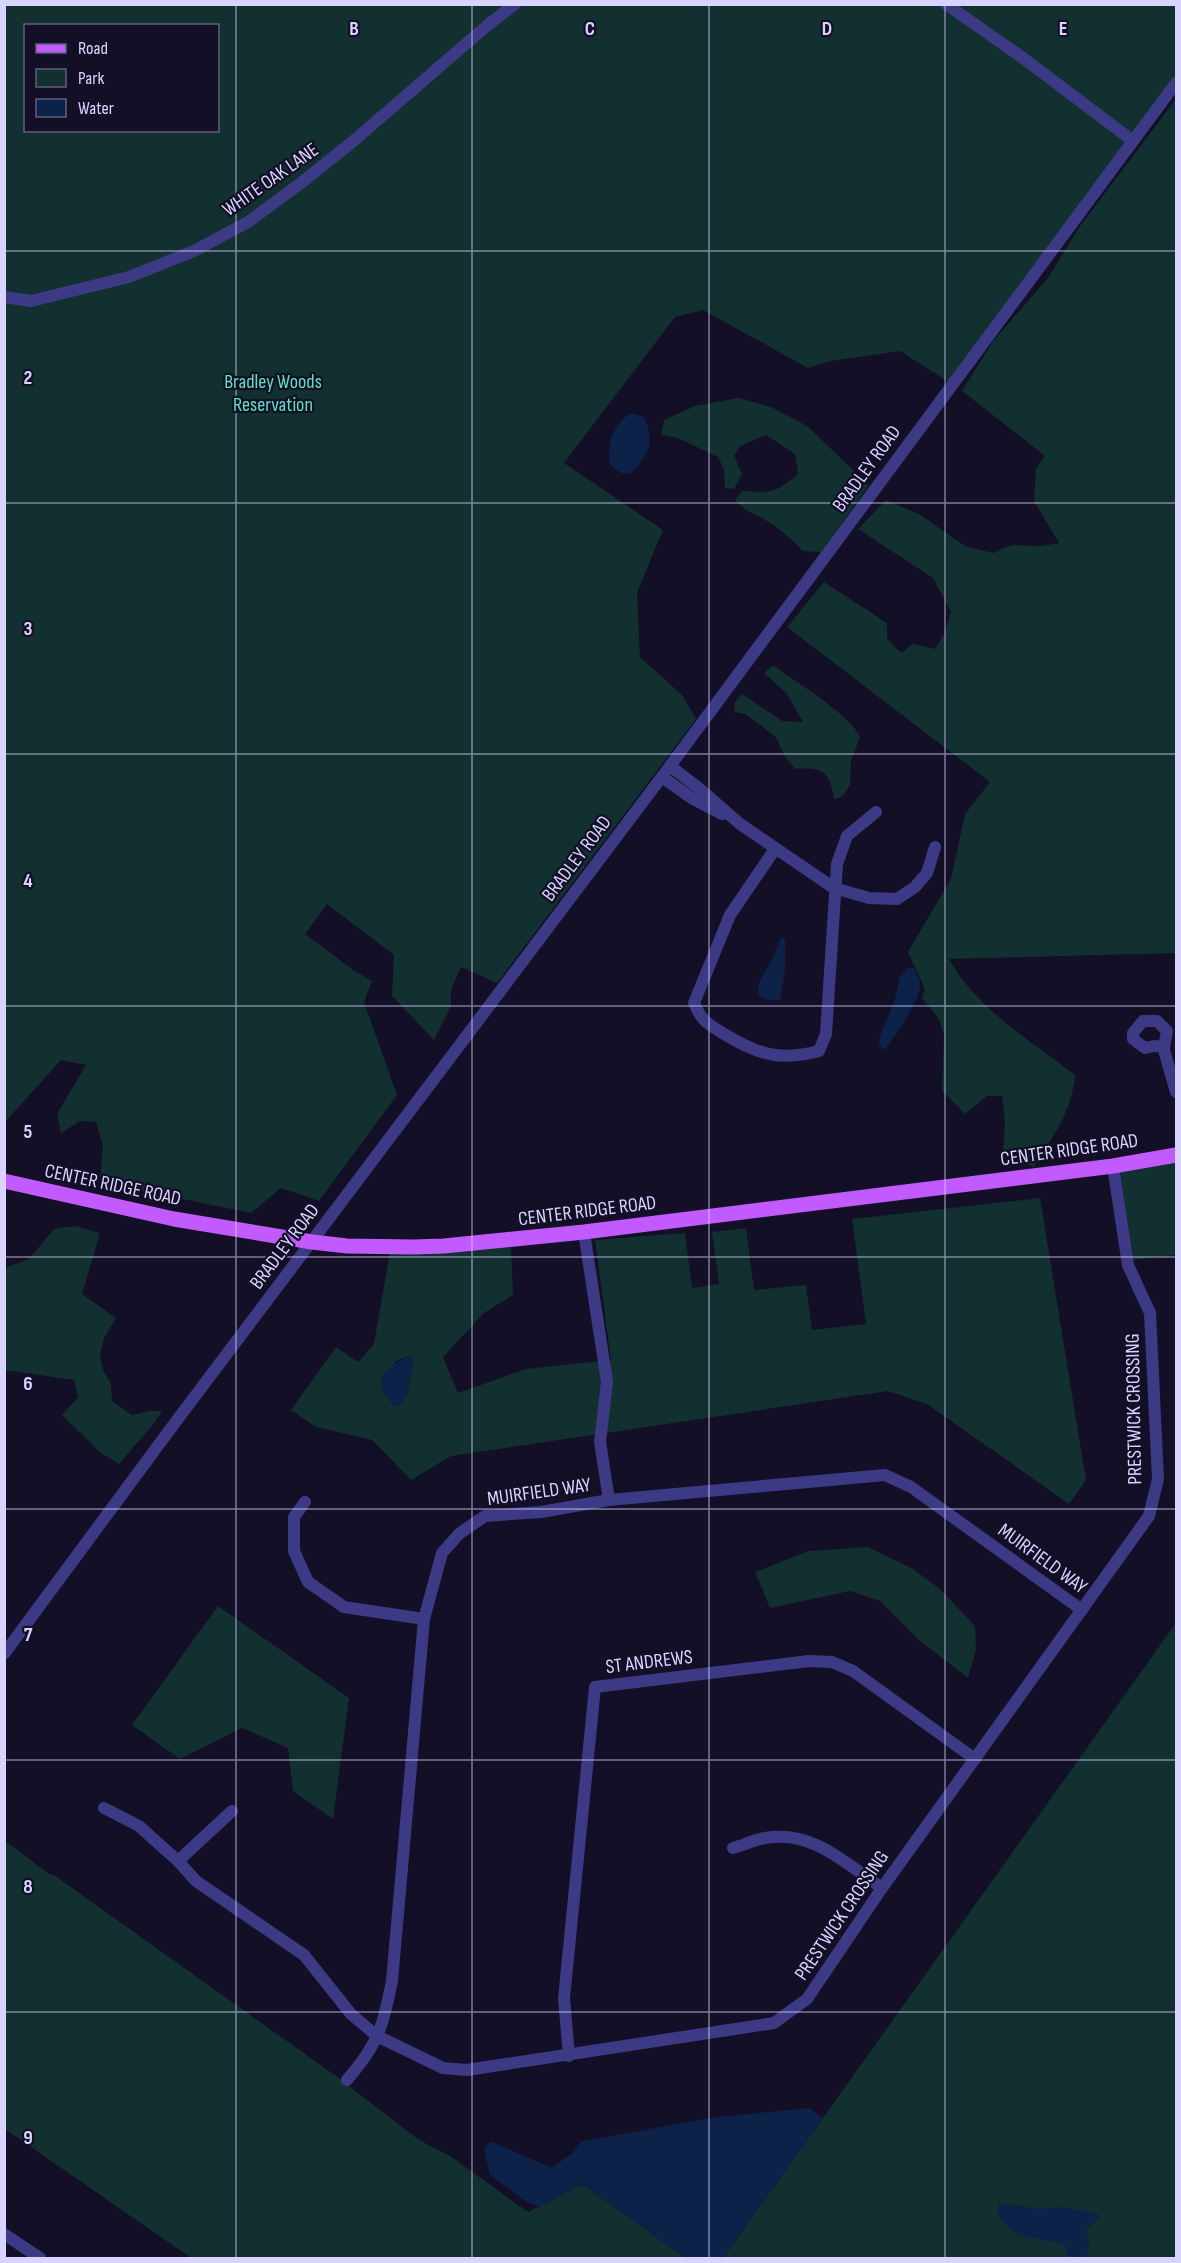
<svg xmlns="http://www.w3.org/2000/svg" width="1181" height="2263" font-family="'Sofia Sans Condensed',sans-serif">
	<style>
		.green { fill: #12302f; fill-rule: evenodd }
		.water { fill: #0c2248 }
		.lines { fill: none; stroke-linecap: round; stroke-linejoin: round }
		.minor { stroke: #3d3a85; stroke-width: 12 }
		.major { stroke: #c25bff; stroke-width: 15 }
		.grid { fill: none; stroke: #d9d4ff; stroke-width: 1.5; stroke-opacity: 0.55 }
		.labels { text-anchor: middle; stroke-width: 4.5; stroke-linejoin: round; paint-order: stroke }
		.street-label { font-size: 20px; fill: #d9d4ff; stroke: #130f26 }
		.park-label { font-size: 20px; fill: #5fe0c0; stroke: #130f26 }
		.grid-label { font-size: 20px; text-anchor: middle; font-weight: bold; fill: #d9d4ff; stroke: #130f26; stroke-width: 4.5; stroke-linejoin: round; paint-order: stroke }
	</style>
	<rect width="100%" height="100%" fill="#130f26"/>
	<g class="green">
		<path d="M5 5H1176V83L952 384 900 351 831 361 808 368 703 310 675 317 564 463 663 530 637 593 640 657 683 696 696 719 497 983 461 967 451 990V1006L434 1040 392 996 394 955 327 904 305 934 352 969 372 981 364 1002 397 1095 319 1201 281 1188 251 1213 100 1182 103 1146 96 1122 80 1121 61 1133 57 1114 86 1065 61 1060 5 1122ZM26 26H218V130H26Z"/>
		<path d="M1176 99V953L949 959C977 1009 1031 1041 1075 1075 1072 1111 1053 1137 1034 1167L1003 1153 1005 1122 1002 1096H987L965 1114 942 1091 944 1035 939 1019 922 998 925 989 908 952 951 879 965 814 990 782 787 627 824 582 887 623V639L901 653 913 644 935 649 944 634 951 612 933 578 858 529 886 500 919 514 965 546 993 553 1012 545 1042 546 1059 543 1034 501 1036 468 1045 456 962 391 993 341 1048 278 1080 226Z"/>
		<path d="M738 398 771 407 807 426 869 485 821 552 803 551C791 538 777 527 762 518 751 512 743 510 735 500L742 491C772 493 776 493 798 474L795 454 766 435 740 446 734 456 742 474 734 489 725 488 724 469 718 457 678 438 661 435 664 420 695 406Z"/>
		<path d="M773 665C794 681 851 715 860 737L851 761 850 785 843 796 834 799C830 771 822 767 795 769L785 757 776 737 745 714 734 712 735 702 742 694 782 721 803 722 787 694 764 673Z"/>
		<polygon points="1176,1160 1176,1255 1133,1260 1120,1170"/>
		<path d="M1040 1198 1086 1480 1069 1504 927 1404 888 1391 451 1456 411 1480 372 1440 316 1427 291 1410 336 1347 358 1362 374 1344 390 1252 511 1244 513 1295 484 1313 443 1357 458 1393 526 1369 611 1360 595 1240 685 1233 692 1288 719 1284 712 1232 746 1228 754 1290 806 1285 812 1330 866 1324 852 1219ZM407 1356 413 1362 407 1395 394 1362Z"/>
		<polygon points="75,1226 100,1233 82,1294 116,1318 104,1338 100,1355 103,1370 111,1384 112,1401 132,1415 149,1411 162,1411 151,1427 119,1464 101,1453 62,1415 78,1397 74,1380 5,1370 5,1268 29,1259 54,1229"/>
		<polygon points="868,1547 913,1569 940,1589 975,1626 976,1650 968,1678 919,1640 880,1601 850,1591 770,1608 755,1572 809,1551"/>
		<polygon points="218,1606 349,1698 333,1819 293,1791 288,1748 242,1728 180,1759 132,1725"/>
		<polygon points="1176,1623 1176,2258 723,2258"/>
		<polygon points="4,1840 49,1874 54,1875 336,2076 419,2140 450,2156 528,2212 582,2184 686,2258 191,2258 5,2129"/>
	</g>
	<g class="water">
		<path d="M631 413 644 417C656 443 648 455 630 474L621 473 610 465C606 446 613 424 631 413Z"/>
		<path d="M781 938 785 940V971L780 1000C742 1001 762 978 772 960 776 953 777 945 781 938Z"/>
		<path d="M908 968H914C916 974 921 980 920 987 919 999 893 1043 883 1050L879 1045 880 1036 895 999 900 976Z"/>
		<path d="M407 1356 412 1357 413 1362 407 1395 400 1405 394 1406C370 1380 382 1371 407 1356Z"/>
		<polygon points="809,2108 823,2118 723,2258 686,2258 582,2184 540,2206 528,2203 490,2175 484,2149 490,2141 552,2168 572,2153 582,2141 717,2117"/>
		<path d="M999 2203 1039 2209 1056 2207 1071 2208 1079 2211 1095 2212 1099 2215V2218L1086 2229C1087 2241 1093 2246 1085 2256L1073 2258 1067 2255 1065 2244 1027 2237 1012 2230 997 2216Z"/>
	</g>
	<g class="lines">
		<g class="minor">
			<polyline points="946,4 1023,58 1133,141"/>
			<polyline points="4,297 31,301 129,277 194,251 248,222 301,183 351,143 489,24 515,4"/>
			<polyline points="670,766 700,789 740,824 834,888 869,898 897,899 915,887 927,873 935,847"/>
			<polyline points="662,777 693,799 722,814"/>
			<path d="M775 849 730 915 694 1003C702 1022 709 1025 726 1035 759 1055 781 1061 819 1051L826 1034 837 864 847 836 876 812"/>
			<polyline points="1164,1047 1154,1046 1145,1048 1133,1039 1133,1033 1143,1021 1157,1021 1167,1031 1164,1047 1164,1050 1176,1092"/>
			<polyline points="584,1232 607,1382 600,1442 609,1500"/>
			<polyline points="305,1502 294,1517 294,1551 308,1582 344,1607 424,1619"/>
			<polyline points="4,1654 177,1420 670,766 1176,83"/>
			<polyline points="104,1808 139,1826 178,1861 196,1881 304,1955 351,2014 377,2036 443,2068 467,2070 774,2023 807,1999 882,1888 1149,1516 1158,1479 1150,1313 1128,1265 1113,1166"/>
			<path d="M733 1848C744 1845 754 1840 765 1838 813 1830 845 1863 882 1888"/>
			<polyline points="178,1861 232,1811"/>
			<polyline points="569,2056 564,1998 595,1687 809,1661 832,1662 853,1671 975,1759"/>
			<path d="M347 2080C355 2070 364 2060 370 2049 383 2029 387 2004 392 1981L424 1619 442 1553 460 1533 485 1516 541 1512 609 1500 885 1475 911 1487 1082 1610"/>
			<polyline points="4,2234 40,2258"/>
		</g>
		<polyline class="major" points="4,1181 174,1219 312,1242 347,1246 413,1247 444,1246 584,1232 1113,1166 1176,1155"/>
	</g>
	<path class="grid" d="M236 4V2258M472 4V2258M709 4V2258M945 4V2258M4 251H1176M4 503H1176M4 754H1176M4 1006H1176M4 1257H1176M4 1509H1176M4 1760H1176M4 2012H1176"/>
	<g class="labels">
		<g class="street-label">
			<text transform="translate(270 179) rotate(-35)" y="7">WHITE OAK LANE</text>
			<text transform="translate(866 468) rotate(-54)" y="7">BRADLEY ROAD</text>
			<text transform="translate(576 858) rotate(-53)" y="7">BRADLEY ROAD</text>
			<text transform="translate(1069 1149) rotate(-8)" y="7">CENTER RIDGE ROAD</text>
			<text transform="translate(113 1184) rotate(12)" y="7">CENTER RIDGE ROAD</text>
			<text transform="translate(587 1210) rotate(-7)" y="7">CENTER RIDGE ROAD</text>
			<text transform="translate(284 1246) rotate(-53)" y="7">BRADLEY ROAD</text>
			<text transform="translate(1133 1409) rotate(-91)" y="7">PRESTWICK CROSSING</text>
			<text transform="translate(539 1491) rotate(-8)" y="7">MUIRFIELD WAY</text>
			<text transform="translate(1043 1558) rotate(36)" y="7">MUIRFIELD WAY</text>
			<text transform="translate(649 1661) rotate(-7)" y="7">ST ANDREWS</text>
			<text transform="translate(841 1915) rotate(-56)" y="7">PRESTWICK CROSSING</text>
		</g>
		<g class="park-label">
			<text x="273" y="388">Bradley Woods<tspan x="273" dy="23">Reservation</tspan></text>
		</g>
	</g>
	<g class="grid-label">
		<text x="354" y="35">B</text>
		<text x="590" y="35">C</text>
		<text x="827" y="35">D</text>
		<text x="1063" y="35">E</text>
		<text x="28" y="384">2</text>
		<text x="28" y="635">3</text>
		<text x="28" y="887">4</text>
		<text x="28" y="1138">5</text>
		<text x="28" y="1390">6</text>
		<text x="28" y="1641">7</text>
		<text x="28" y="1893">8</text>
		<text x="28" y="2144">9</text>
	</g>
	<rect width="1181" height="2263" fill="none" stroke="#d9d4ff" stroke-width="12"/>
	<rect x="24" y="24" width="195" height="108" fill="#130f26" stroke="#625e7d" stroke-width="1.5"/>
	<rect x="36" y="44" width="30" height="9" fill="#c25bff" stroke="#625e7d" stroke-width="1.5"/>
	<text x="78" y="54" font-size="18" fill="#d9d4ff">Road</text>
	<rect x="36" y="69" width="30" height="18" fill="#12302f" stroke="#625e7d" stroke-width="1.5"/>
	<text x="78" y="84" font-size="18" fill="#d9d4ff">Park</text>
	<rect x="36" y="99" width="30" height="18" fill="#0c2248" stroke="#625e7d" stroke-width="1.5"/>
	<text x="78" y="114" font-size="18" fill="#d9d4ff">Water</text>
</svg>
